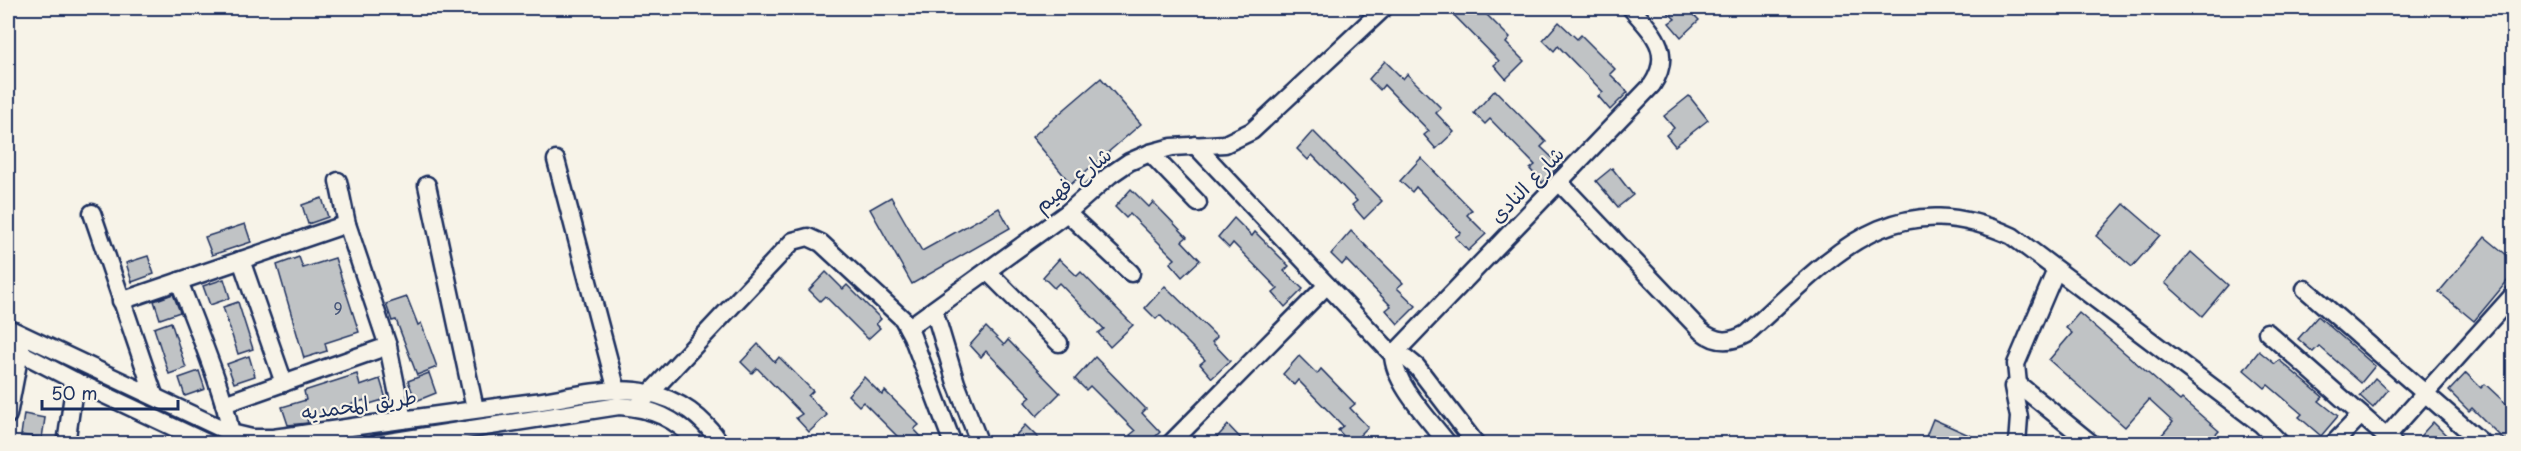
<svg xmlns="http://www.w3.org/2000/svg" width="2521" height="451" font-family="'Playpen Sans','Playpen Sans Arabic',sans-serif">
	<style>
		.building { fill: #c0c3c5; stroke: #1b2f5e; stroke-width: 1.5 }
		.lines { fill: none; stroke-linecap: round; stroke-linejoin: round }
		.street-casing { stroke: #1b2f5e; stroke-width: 21 }
		.street { stroke: #f7f3e8; stroke-width: 16 }
		.labels { text-anchor: middle; stroke-width: 4.5; stroke-linejoin: round; paint-order: stroke }
		.number-label { font-size: 16px; fill: #445478 }
		.street-label { font-size: 20px; fill: #1b2f5e; stroke: #f7f3e8 }
	</style>
	<rect width="100%" height="100%" fill="#f7f3e8"/>
	<filter id="ink" filterUnits="userSpaceOnUse"><feTurbulence type="fractalNoise" baseFrequency=".0167" numOctaves="2"/><feDisplacementMap in="SourceGraphic" scale="12" xChannelSelector="R" yChannelSelector="G"/><feConvolveMatrix kernelMatrix="1 2 1 2 8 2 1 2 1" color-interpolation-filters="sRGB"/></filter>
	<g filter="url(#ink)">
		<g class="building">
			<polygon points="1447,8 1480,8 1510,38 1506,43 1524,61 1506,79 1494,65 1499,61"/>
			<polygon points="1663,8 1687,8 1699,20 1681,37 1669,23 1675,19"/>
			<polygon points="1559,22 1577,39 1581,35 1615,69 1610,74 1628,92 1610,110 1598,96 1603,92 1558,46 1554,51 1543,40"/>
			<polygon points="1385,61 1403,79 1407,74 1441,108 1436,113 1454,132 1436,149 1424,135 1429,131 1384,85 1380,90 1369,79"/>
			<polygon points="1101,78 1141,124 1071,184 1032,137"/>
			<polygon points="1495,90 1546,142 1541,147 1560,165 1542,183 1530,169 1535,165 1490,119 1485,124 1474,113"/>
			<polygon points="1689,96 1708,120 1675,146 1666,135 1674,128 1664,116"/>
			<polygon points="1313,131 1382,201 1364,219 1352,205 1357,201 1312,155 1308,160 1297,149"/>
			<polygon points="1421,158 1472,210 1467,215 1486,234 1468,251 1455,237 1461,233 1416,187 1412,192 1400,181"/>
			<polygon points="1612,168 1633,195 1618,207 1596,181"/>
			<polygon points="1131,189 1149,207 1153,202 1187,237 1182,241 1200,260 1182,277 1170,263 1175,259 1130,214 1126,218 1115,207"/>
			<polygon points="891,197 922,251 999,208 1010,228 912,284 870,209"/>
			<polygon points="322,198 328,217 308,224 302,205"/>
			<polygon points="2124,204 2160,235 2132,267 2096,236"/>
			<polygon points="1234,218 1252,236 1255,232 1289,266 1284,271 1303,289 1285,307 1273,293 1278,289 1233,243 1229,248 1218,237"/>
			<polygon points="245,224 251,242 212,255 205,237"/>
			<polygon points="1351,231 1403,283 1397,288 1416,306 1398,324 1386,310 1391,306 1346,260 1342,265 1331,254"/>
			<polygon points="2485,237 2514,261 2514,273 2474,321 2439,292"/>
			<polygon points="2191,252 2228,285 2202,316 2165,283"/>
			<polygon points="148,256 154,274 132,282 126,263"/>
			<polygon points="299,257 303,268 335,258 359,332 325,343 327,351 304,358 277,265"/>
			<polygon points="1059,259 1077,276 1081,272 1133,325 1110,347 1098,333 1104,329 1059,283 1054,288 1043,277"/>
			<polygon points="826,272 843,289 847,285 881,319 876,324 880,328 868,339 825,296 820,301 809,290"/>
			<polygon points="224,279 230,298 210,305 203,286"/>
			<polygon points="1165,286 1217,337 1212,342 1230,361 1212,378 1200,364 1205,360 1160,315 1156,319 1145,308"/>
			<polygon points="173,294 180,312 160,319 154,301"/>
			<polygon points="407,297 418,325 421,323 437,367 417,375 396,320 392,321 386,304"/>
			<polygon points="238,302 253,349 238,354 223,307"/>
			<polygon points="2079,313 2180,401 2182,399 2219,431 2208,443 2154,444 2173,422 2149,400 2125,427 2049,360 2072,333 2066,328"/>
			<polygon points="2318,316 2375,366 2361,383 2319,346 2313,352 2298,339"/>
			<polygon points="171,322 186,368 169,374 154,328"/>
			<polygon points="986,327 1004,345 1008,340 1060,393 1037,416 1025,402 1031,397 986,351 981,357 970,345"/>
			<polygon points="758,344 775,362 779,357 813,391 808,396 827,415 809,432 796,418 802,414 757,368 752,373 741,362"/>
			<polygon points="2259,351 2275,364 2279,360 2323,397 2319,401 2338,416 2321,436 2299,417 2302,414 2268,385 2265,388 2244,370"/>
			<polygon points="249,356 255,376 234,383 227,364"/>
			<polygon points="1299,356 1317,374 1321,369 1355,404 1350,408 1368,427 1351,444 1338,430 1343,426 1298,380 1294,385 1283,374"/>
			<polygon points="1095,357 1146,409 1142,413 1160,432 1148,444 1137,444 1130,435 1135,431 1090,386 1086,390 1075,379"/>
			<polygon points="199,371 205,389 185,396 179,378"/>
			<polygon points="429,373 436,393 416,401 408,381"/>
			<polygon points="2466,373 2481,388 2485,384 2514,411 2514,444 2508,444 2472,408 2469,411 2449,391"/>
			<polygon points="357,374 360,386 380,379 386,399 366,405 365,400 307,419 308,423 288,425 282,407 306,400 304,391"/>
			<polygon points="864,377 882,395 885,391 919,425 914,429 927,443 902,441 863,402 859,406 848,395"/>
			<polygon points="2375,378 2388,390 2373,408 2360,396"/>
			<polygon points="24,414 45,418 42,438 21,435"/>
			<polygon points="1933,419 1989,444 1923,444"/>
			<polygon points="2433,422 2455,444 2413,444"/>
			<polygon points="1025,425 1044,444 1008,444"/>
			<polygon points="1228,425 1246,444 1211,444"/>
		</g>
		<g class="lines">
			<defs>
				<g id="street">
					<polyline points="1195,145 1393,355 1406,358 1417,367 1476,444"/>
					<polyline points="1150,153 1198,203"/>
					<polyline points="556,160 617,391"/>
					<polyline points="338,181 347,224 388,346 403,420"/>
					<path d="M1559 182 1701 331C1716 343 1730 343 1746 334 1830 259 1890 181 2012 236L2261 424 2281 444"/>
					<polyline points="427,185 475,409"/>
					<polyline points="92,213 154,395"/>
					<polyline points="1067,213 1131,273"/>
					<polyline points="241,260 284,383"/>
					<polyline points="987,271 1059,343"/>
					<path d="M179 281C190 311 234 414 230 439"/>
					<polyline points="2305,289 2480,441"/>
					<polyline points="121,301 347,224"/>
					<polyline points="934,310 956,383 980,444"/>
					<path d="M8 328 231 433 252 438H273C360 426 448 413 535 402 571 397 612 385 648 393 679 399 704 418 721 444"/>
					<polyline points="908,328 1067,213 1110,175 1129,162 1150,153 1172,147 1225,144 1252,131 1384,8"/>
					<polyline points="2267,332 2393,443"/>
					<polyline points="8,337 21,353 75,381 209,444"/>
					<path d="M1393 355 1652 85C1674 52 1653 33 1631 8"/>
					<path d="M1393 355C1394 384 1430 420 1448 444"/>
					<polyline points="2018,384 2092,444"/>
					<polyline points="224,404 388,346"/>
					<polyline points="637,407 793,241 808,237 821,243 903,319 912,336 953,444"/>
					<polyline points="8,415 22,342"/>
					<polyline points="2386,437 2514,294"/>
					<polyline points="66,444 75,381"/>
					<path d="M376 444 619 406C651 408 677 418 698 444"/>
					<polyline points="1170,444 1327,285"/>
					<polyline points="2017,444 2019,417 2013,387 2018,384 2016,364 2056,270"/>
					<polyline points="2333,444 2361,415"/>
				</g>
			</defs>
			<use href="#street" class="street-casing"/>
			<use href="#street" class="street"/>
		</g>
	</g>
	<g class="labels">
		<g class="number-label">
			<text x="338" y="315">9</text>
		</g>
		<g class="street-label">
			<text transform="translate(1073 180) rotate(-38)" y="7">شارع فهيم</text>
			<text transform="translate(1527 185) rotate(-46)" y="7">شارع النادى</text>
			<text transform="translate(359 405) rotate(-8)" y="7">طريق المحمديه</text>
		</g>
	</g>
	<rect width="2521" height="451" fill="none" stroke="#f7f3e8" stroke-width="30"/>
	<rect x="15" y="15" width="2491" height="421" fill="none" stroke="#1b2f5e" stroke-width="2" filter="url(#ink)"/>
	<path d="M42 400v9h136v-9" fill="none" stroke="#1b2f5e" stroke-width="3"/>
	<text x="51" y="400" font-size="18" fill="#1b2f5e" stroke="#f7f3e8" stroke-width="4.5" paint-order="stroke">50 m</text>
</svg>
